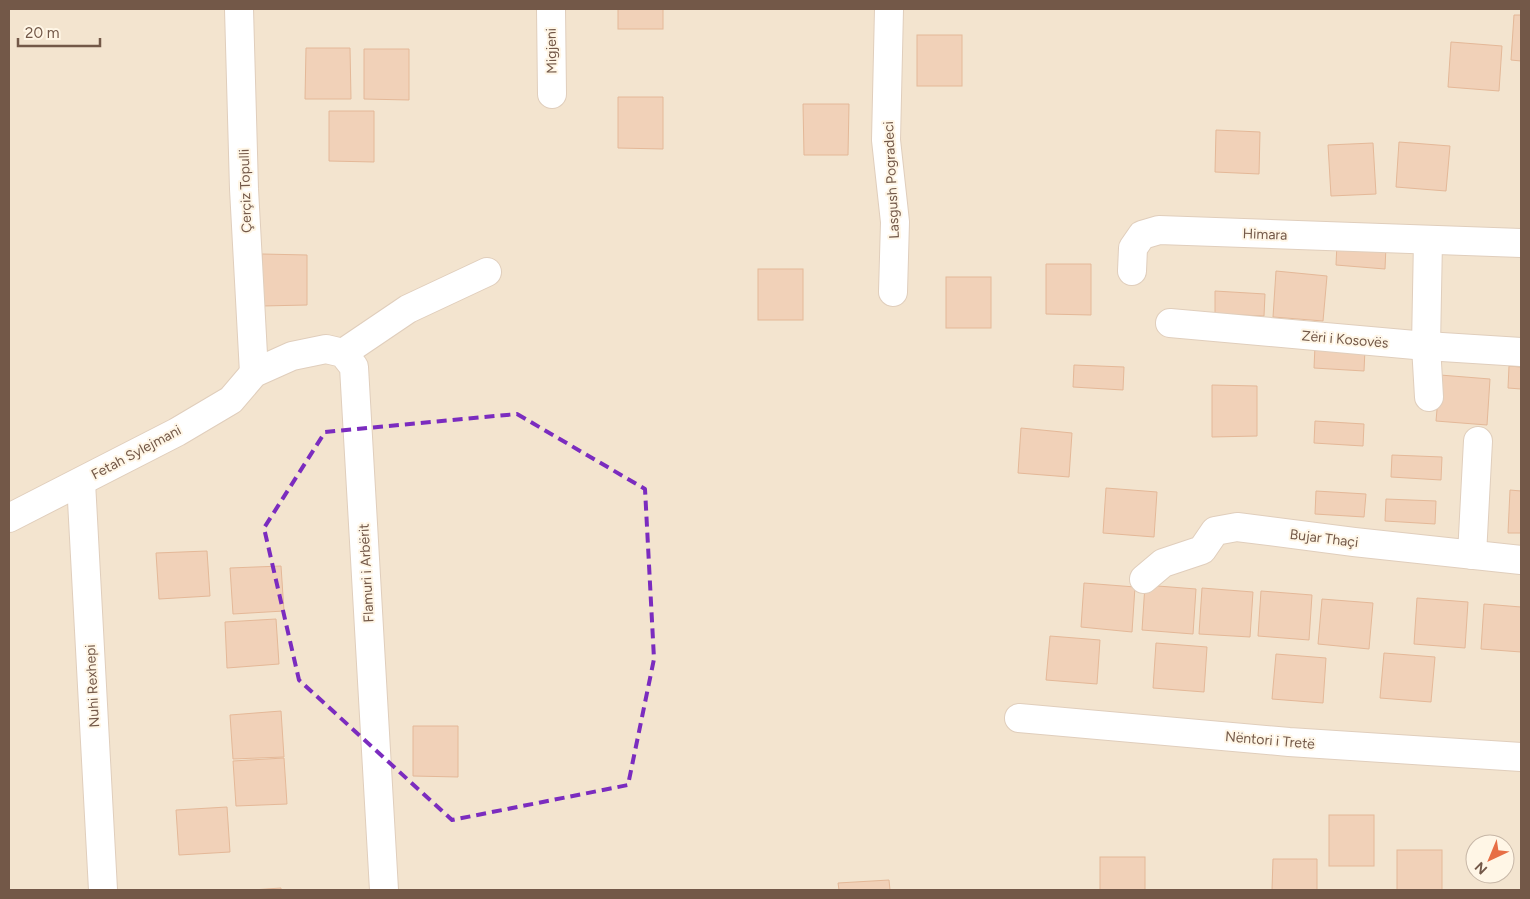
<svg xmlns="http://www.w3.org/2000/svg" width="1530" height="899" font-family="Figtree,sans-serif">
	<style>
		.residential { fill: #f3e4cf; fill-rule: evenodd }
		.building { fill: #f1d1b8; stroke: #e4b898 }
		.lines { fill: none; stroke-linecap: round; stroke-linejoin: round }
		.minor-casing { stroke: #e0cebc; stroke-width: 30 }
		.minor { stroke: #fff; stroke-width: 28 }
		.marked { fill: none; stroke: #7b2cbf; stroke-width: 4; stroke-dasharray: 10 6; stroke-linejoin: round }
		.labels { text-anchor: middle; stroke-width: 4; stroke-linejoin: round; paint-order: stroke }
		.street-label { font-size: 14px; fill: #735848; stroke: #fff6e6 }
	</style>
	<rect width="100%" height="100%" fill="#fcf2e0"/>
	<path class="residential" d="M9 9H1521V890H9ZM1475 844H1505V874H1475Z"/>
	<g class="building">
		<rect x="618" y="9" width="45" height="20"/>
		<polygon points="1514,15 1521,15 1521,61 1511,60"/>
		<rect x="917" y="35" width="45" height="51"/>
		<polygon points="1451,42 1502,46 1499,91 1448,87"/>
		<polygon points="306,48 350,48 351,99 305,99"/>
		<polygon points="364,49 409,49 409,100 364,99"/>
		<polygon points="618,97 663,97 663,149 618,148"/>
		<polygon points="803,104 849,104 848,155 804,155"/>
		<polygon points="329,111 374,111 374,162 329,161"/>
		<polygon points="1216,130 1260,132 1259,174 1215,172"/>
		<polygon points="1399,142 1450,146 1446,191 1396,187"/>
		<polygon points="1373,143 1376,194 1331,196 1328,145"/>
		<polygon points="1337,243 1386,246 1385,269 1336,265"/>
		<polygon points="262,254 307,255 307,305 262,306"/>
		<polygon points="1046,264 1091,264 1091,315 1046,314"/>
		<rect x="758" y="269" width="45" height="51"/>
		<polygon points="1276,271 1327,276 1323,321 1273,317"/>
		<rect x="946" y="277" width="45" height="51"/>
		<polygon points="1215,291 1265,294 1264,316 1215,314"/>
		<polygon points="1315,346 1365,349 1364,371 1314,368"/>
		<polygon points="1074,365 1124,367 1123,390 1073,387"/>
		<polygon points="1509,366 1521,367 1521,389 1508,388"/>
		<polygon points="1440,375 1490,379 1487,425 1436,421"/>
		<polygon points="1212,385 1257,386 1257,436 1212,437"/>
		<polygon points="1315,421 1364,424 1363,446 1314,443"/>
		<polygon points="1021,428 1072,433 1069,477 1018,473"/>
		<polygon points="1392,455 1442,457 1441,480 1391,477"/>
		<polygon points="1106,488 1157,492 1154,537 1103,533"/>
		<polygon points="1510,490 1521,491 1521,533 1508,533"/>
		<polygon points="1316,491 1366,494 1364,517 1315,514"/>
		<polygon points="1386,499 1436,501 1435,524 1385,521"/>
		<polygon points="207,551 210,596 159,599 156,553"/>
		<polygon points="281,566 284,611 233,614 230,568"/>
		<polygon points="1084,583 1135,587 1132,632 1081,627"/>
		<polygon points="1145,585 1196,589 1193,634 1142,630"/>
		<polygon points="1202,588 1253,592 1250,637 1199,634"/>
		<polygon points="1261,591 1312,595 1309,640 1258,636"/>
		<polygon points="1417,598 1468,602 1465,648 1414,644"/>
		<polygon points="1322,599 1373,603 1369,649 1318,644"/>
		<polygon points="1484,604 1521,607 1521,652 1481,649"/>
		<polygon points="276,619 279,664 227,668 225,622"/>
		<polygon points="1050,636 1100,640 1097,684 1046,680"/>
		<polygon points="1156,643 1207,647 1204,692 1153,688"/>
		<polygon points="1384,653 1435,657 1431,702 1380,698"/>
		<polygon points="1276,654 1326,658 1323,703 1272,699"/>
		<polygon points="281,711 284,757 233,759 230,715"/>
		<polygon points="413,726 458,726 458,777 413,776"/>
		<polygon points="284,758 287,804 236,806 233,761"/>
		<polygon points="227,807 230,852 179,855 176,810"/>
		<rect x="1329" y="815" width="45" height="51"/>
		<rect x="1397" y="850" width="45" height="40"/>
		<rect x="1100" y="857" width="45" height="33"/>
		<polygon points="1273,859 1317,859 1317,890 1272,890"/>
		<polygon points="889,880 890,890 839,890 838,883"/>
		<polygon points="281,888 281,890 252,890"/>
	</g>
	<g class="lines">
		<defs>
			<g id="minor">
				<polyline points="239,9 244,189 254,373"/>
				<polyline points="551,9 552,94"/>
				<polyline points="889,9 886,140 895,222 893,292"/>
				<polyline points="1428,240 1426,346 1429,397"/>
				<polyline points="1132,271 1133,248 1142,235 1159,230 1521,243"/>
				<polyline points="1170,323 1426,346 1521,352"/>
				<polyline points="343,353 408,309 487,272"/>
				<polyline points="81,482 103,890"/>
				<polyline points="9,518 177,432 231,400 254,373 292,356 326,349 343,353 354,367 384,890"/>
				<polyline points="1472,555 1478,441"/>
				<polyline points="1144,579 1163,563 1202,550 1215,531 1237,527 1354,542 1521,560"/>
				<polyline points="1019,718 1289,742 1521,757"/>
			</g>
		</defs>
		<use href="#minor" class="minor-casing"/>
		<use href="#minor" class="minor"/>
	</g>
	<path class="marked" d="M517 414 645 489 654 659 628 785 452 820 299 680 264 528 325 432Z"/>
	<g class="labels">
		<g class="street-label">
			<text transform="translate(551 51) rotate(-91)" y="5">Migjeni</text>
			<text transform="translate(891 180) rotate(-93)" y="5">Lasgush Pogradeci</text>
			<text transform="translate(245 191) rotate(-92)" y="5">Çerçiz Topulli</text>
			<text transform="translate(1265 234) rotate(2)" y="5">Himara</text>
			<text transform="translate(1345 339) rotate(5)" y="5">Zëri i Kosovës</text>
			<text transform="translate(136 452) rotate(-28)" y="5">Fetah Sylejmani</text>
			<text transform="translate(1324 538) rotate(7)" y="5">Bujar Thaçi</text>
			<text transform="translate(366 573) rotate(-93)" y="5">Flamuri i Arbërit</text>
			<text transform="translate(92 686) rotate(-93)" y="5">Nuhi Rexhepi</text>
			<text transform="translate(1270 740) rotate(5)" y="5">Nëntori i Tretë</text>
		</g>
	</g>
	<rect width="1530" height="899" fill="none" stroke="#735848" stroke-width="20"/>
	<g transform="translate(1490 859) rotate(224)"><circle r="24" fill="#fff6e6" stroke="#c7b7a7"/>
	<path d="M0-4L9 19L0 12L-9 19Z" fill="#e76e45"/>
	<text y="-8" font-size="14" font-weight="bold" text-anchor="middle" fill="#735848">N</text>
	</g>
	<path d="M18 38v8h82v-8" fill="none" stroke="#735848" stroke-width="2.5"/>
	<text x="25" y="38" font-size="15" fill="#735848" stroke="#fff6e6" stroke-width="4" paint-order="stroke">20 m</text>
</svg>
